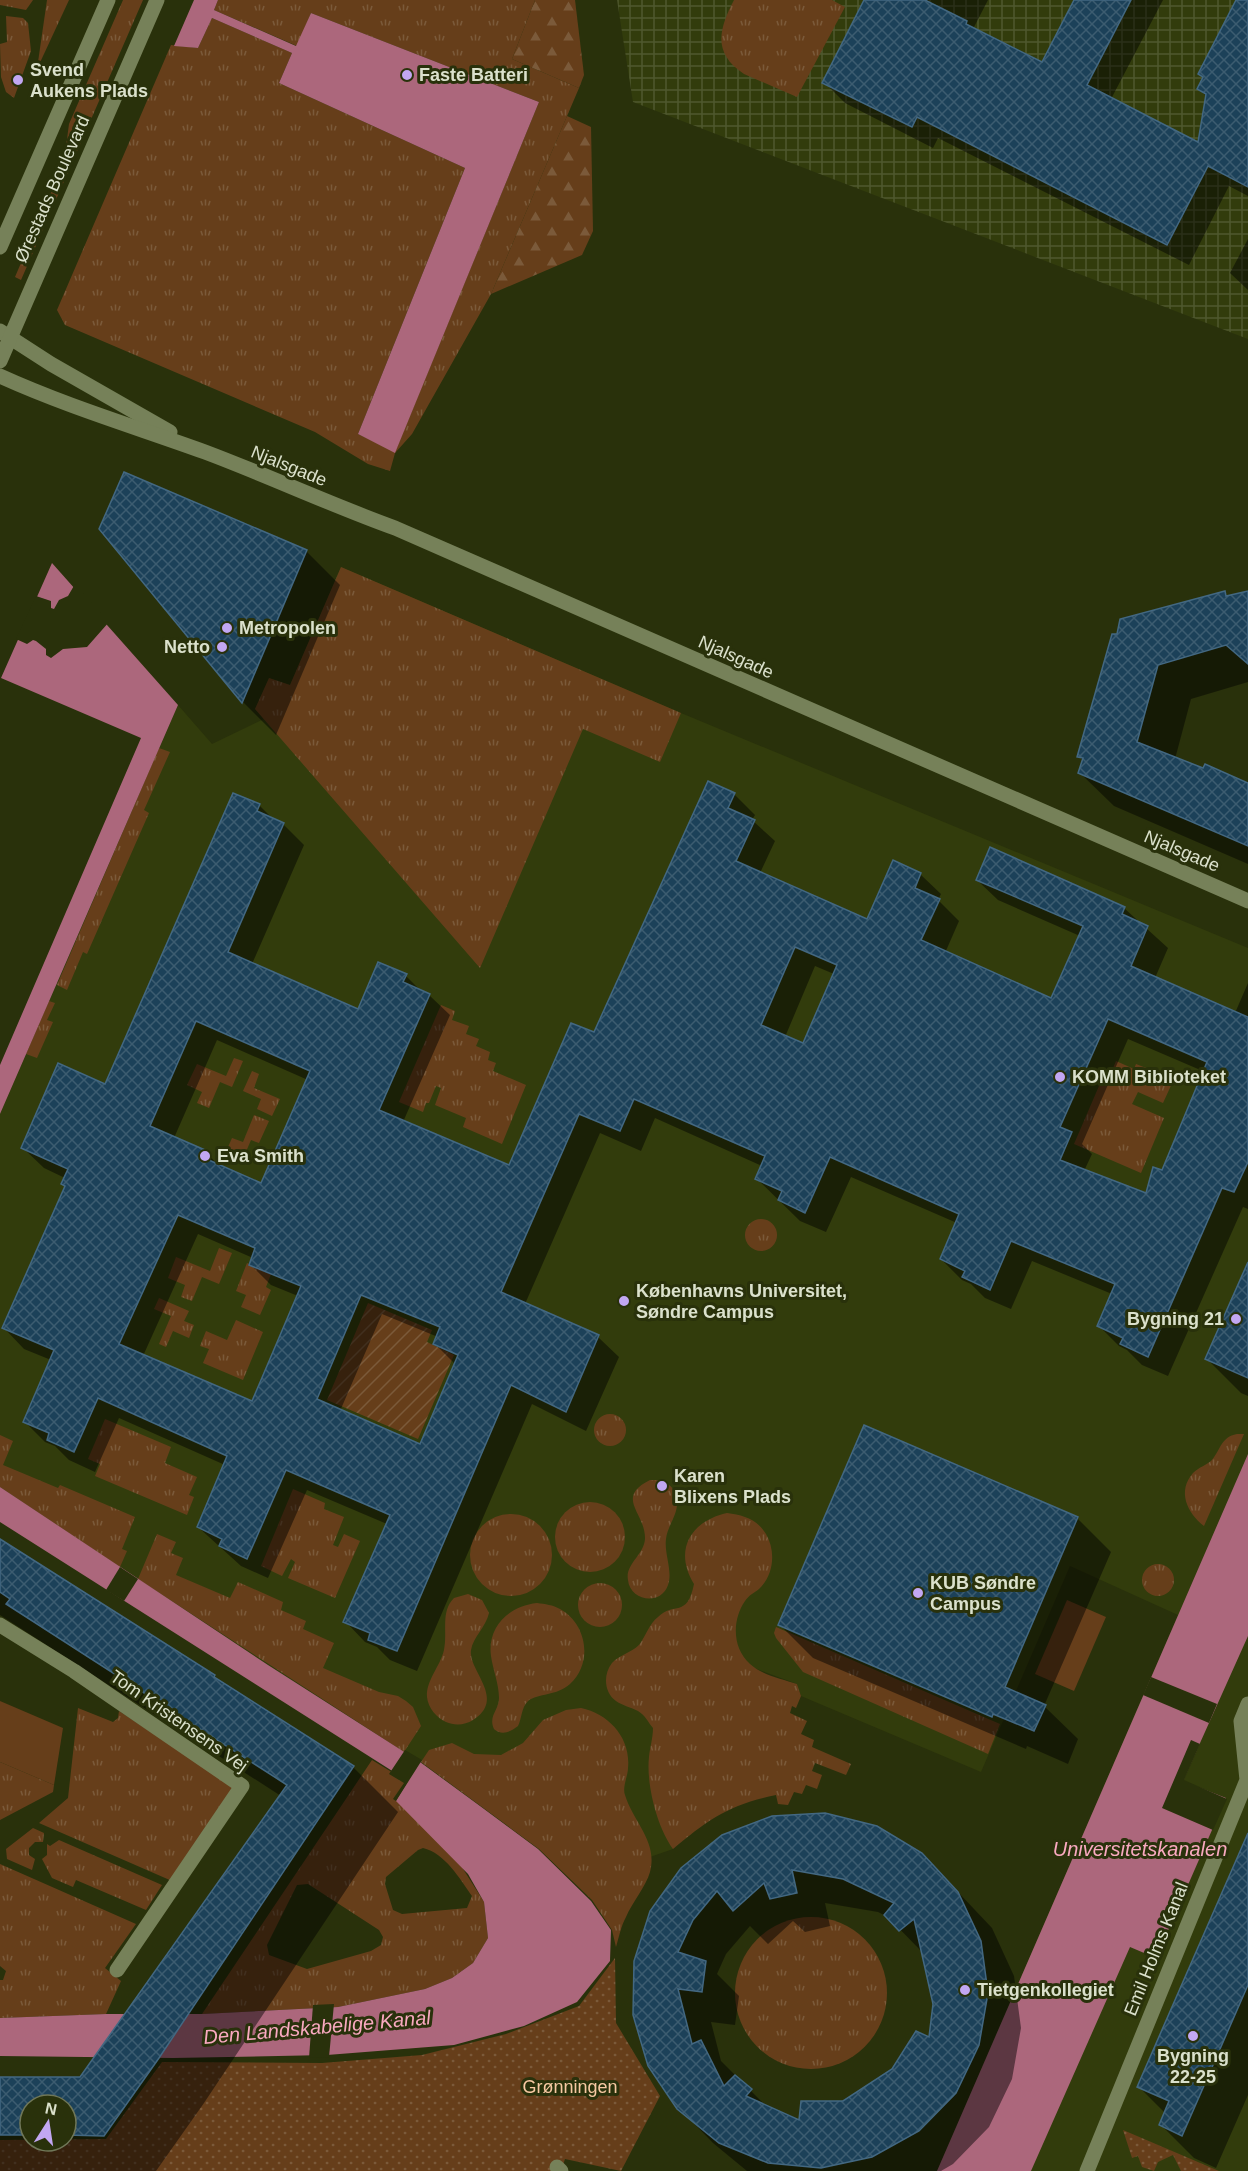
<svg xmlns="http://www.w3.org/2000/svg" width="1248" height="2171" font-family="Arial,sans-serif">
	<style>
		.built { fill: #323c0c }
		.industrial { fill: url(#industrial-grid) }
		.grass { fill: url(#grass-tufts); fill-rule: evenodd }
		.forest { fill: url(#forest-firs) }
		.park { fill: url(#park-dots) }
		.garden { fill: url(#garden-furrows) }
		.pitch { fill: #663e1a }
		.water { fill: #ac677c }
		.pier { fill: #29310b }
		.shadow { fill: #0007; fill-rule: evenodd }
		.building { fill: url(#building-cross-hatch); stroke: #436882; stroke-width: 1.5; fill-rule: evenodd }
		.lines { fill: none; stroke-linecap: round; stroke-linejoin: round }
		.pedestrian { stroke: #768159; stroke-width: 15 }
		.minor { stroke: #768159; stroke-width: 15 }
		.tertiary { stroke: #768159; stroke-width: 15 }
		.poi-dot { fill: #c2a7f2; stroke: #29310b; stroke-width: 2 }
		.labels { text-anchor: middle; stroke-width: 6; stroke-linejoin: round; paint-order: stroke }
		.poi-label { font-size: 18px; font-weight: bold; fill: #dbe1cc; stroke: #29310b; text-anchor: start }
		.street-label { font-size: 18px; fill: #dbe1cc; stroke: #29310b }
		.park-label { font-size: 18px; fill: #f8c9a3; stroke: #29310b }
		.water-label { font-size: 20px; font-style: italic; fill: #f9a9c0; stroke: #29310b }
	</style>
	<defs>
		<pattern id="industrial-grid" width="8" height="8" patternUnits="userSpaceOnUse" patternTransform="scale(1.5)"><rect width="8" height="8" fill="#323c0c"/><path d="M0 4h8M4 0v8" fill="none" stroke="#4f582e"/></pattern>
		<pattern id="grass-tufts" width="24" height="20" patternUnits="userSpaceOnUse" patternTransform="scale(1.5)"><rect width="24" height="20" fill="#663e1a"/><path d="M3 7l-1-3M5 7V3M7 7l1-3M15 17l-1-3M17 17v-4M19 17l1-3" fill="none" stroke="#7b5a3a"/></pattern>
		<pattern id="forest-firs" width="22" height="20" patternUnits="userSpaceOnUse" patternTransform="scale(1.5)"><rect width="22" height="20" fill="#663e1a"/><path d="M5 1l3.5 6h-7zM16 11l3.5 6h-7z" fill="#7b5a3a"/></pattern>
		<pattern id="park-dots" width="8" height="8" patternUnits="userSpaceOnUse" patternTransform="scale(1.5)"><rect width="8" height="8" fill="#663e1a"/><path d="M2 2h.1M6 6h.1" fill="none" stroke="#7b5a3a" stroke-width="1.8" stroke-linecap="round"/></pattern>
		<pattern id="garden-furrows" width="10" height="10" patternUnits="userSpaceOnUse" patternTransform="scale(1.5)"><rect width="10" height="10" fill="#663e1a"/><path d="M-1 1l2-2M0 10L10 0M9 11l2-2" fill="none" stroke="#7b5a3a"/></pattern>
		<pattern id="building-cross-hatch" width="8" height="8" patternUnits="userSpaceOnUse" patternTransform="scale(1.5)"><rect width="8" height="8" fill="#1c4159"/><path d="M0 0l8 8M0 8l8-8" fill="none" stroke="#3c5c70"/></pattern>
	</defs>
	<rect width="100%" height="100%" fill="#29310b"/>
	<polygon class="built" points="341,567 681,713 1248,948 1248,2171 937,2171 1178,1615 1070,1566 981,1772 801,1696 797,1684 751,1667 673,1849 575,1883 538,1848 421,1762 268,1665 0,1487 0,1114 178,705 212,744 264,719 255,709 269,678 290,685"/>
	<polygon class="industrial" points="617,0 1248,0 1248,339 633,102"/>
	<g class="grass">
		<polygon points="0,0 33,0 26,10 0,5"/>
		<polygon points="47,0 69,0 37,69"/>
		<polygon points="123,0 143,0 21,280 15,277 64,162 69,124"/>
		<polygon points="218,0 535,0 512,59 579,88 491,294 412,434 395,453 390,471 368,464 315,432 65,325 57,310 171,45 198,48 212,18 292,53 279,83 465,168 358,434 395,452 539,102 311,13 297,46 214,10"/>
		<path d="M734 0H832L845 7 797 97 744 74C712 53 719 29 734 0Z"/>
		<polygon points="6,16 23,18 28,23 31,51 14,98 6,92 1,77 0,44 7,42"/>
		<polygon points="341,567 681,713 660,762 583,729 480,968 255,709 269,678 290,685"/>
		<polygon points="159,748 170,752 144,810 149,813 87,954 83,952 67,990 57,985"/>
		<polygon points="49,1001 55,1003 47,1020 53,1022 37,1058 26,1054"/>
		<polygon points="441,1005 455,1011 452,1020 469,1026 466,1034 479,1039 476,1046 490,1052 488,1060 496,1063 493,1071 526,1085 502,1144 463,1127 466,1118 435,1105 441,1088 436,1086 429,1103 426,1103 423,1112 399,1102"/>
		<polygon points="234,1058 243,1061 232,1087 220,1082 209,1108 197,1103 202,1092 187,1085 197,1064 226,1076"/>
		<polygon points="1116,1061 1134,1069 1136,1064 1174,1079 1163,1103 1138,1092 1132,1104 1164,1118 1141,1173 1074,1144 1102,1079 1115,1084 1119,1076 1111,1073"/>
		<polygon points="252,1071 259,1074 254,1088 280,1099 272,1116 257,1109 261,1099 243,1091"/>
		<polygon points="254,1115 269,1121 259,1143 251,1140 242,1161 225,1154 232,1138 243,1142"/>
		<circle cx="761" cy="1235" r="16"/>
		<polygon points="219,1248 232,1253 219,1284 202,1277 192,1301 181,1297 185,1285 168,1278 176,1257 210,1271"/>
		<polygon points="247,1263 271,1274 266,1287 271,1290 260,1315 241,1307 246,1295 236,1291"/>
		<polygon points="159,1298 189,1311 184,1321 194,1325 189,1338 173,1331 166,1347 159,1344 171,1316 154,1309"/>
		<polygon points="236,1320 263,1332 243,1380 203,1363 209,1349 200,1346 206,1331 227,1340"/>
		<circle cx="610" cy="1430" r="16"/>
		<polygon points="105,1419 171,1447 165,1463 197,1477 189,1495 194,1497 187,1515 95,1476 100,1464 88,1459"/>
		<path d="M1237 1434H1244L1204 1526C1187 1513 1177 1491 1193 1473 1199 1467 1207 1465 1212 1460 1221 1449 1221 1437 1237 1434Z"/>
		<polygon points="0,1435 13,1441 3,1465 58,1488 60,1485 135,1517 122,1549 127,1551 120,1567 0,1487"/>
		<path d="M650 1480C665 1479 678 1487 677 1504 677 1516 667 1527 666 1539 664 1554 673 1571 668 1585 661 1606 630 1601 628 1580 625 1564 644 1555 645 1539 646 1513 614 1498 650 1480Z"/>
		<polygon points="293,1489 325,1503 324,1509 344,1517 333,1545 338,1547 344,1534 360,1541 335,1598 288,1578 295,1562 291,1559 282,1576 261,1566"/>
		<circle cx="590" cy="1537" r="35"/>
		<path d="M727 1513C743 1515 757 1519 766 1534 776 1551 774 1575 759 1589 754 1593 749 1595 745 1601 732 1620 732 1648 750 1664 762 1675 782 1679 797 1684L801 1696 796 1708 792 1706 790 1713 807 1721 801 1734 814 1740 812 1747 851 1764 846 1775 815 1763 812 1771 822 1775 817 1789 806 1785 802 1794 794 1792 788 1805 778 1804 776 1795C730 1804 707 1820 673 1849 657 1827 646 1784 649 1757 650 1747 653 1738 653 1728 648 1722 645 1715 638 1711 631 1707 623 1706 616 1701 604 1693 603 1674 612 1663 619 1655 631 1653 639 1645 646 1636 649 1624 658 1617 674 1601 687 1619 694 1584 673 1550 691 1521 727 1513Z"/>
		<circle cx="511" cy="1555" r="41"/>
		<polygon points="157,1534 176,1542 171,1553 183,1558 176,1575 230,1598 238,1582 283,1602 281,1610 306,1621 303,1629 334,1643 323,1668 379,1692 398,1696 406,1701 413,1707 421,1726 404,1752 138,1579"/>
		<circle cx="1158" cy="1580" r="16"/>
		<circle cx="600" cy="1605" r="22"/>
		<path d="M468 1594 482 1600 489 1613C486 1627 473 1637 471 1650 468 1671 507 1699 473 1720 465 1725 455 1726 446 1722 437 1718 428 1708 427 1697 426 1680 440 1667 444 1650 448 1632 440 1612 454 1598Z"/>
		<path d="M537 1603C545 1604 553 1605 560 1609 586 1623 594 1662 570 1684 557 1696 538 1693 528 1701 521 1708 522 1718 518 1726 510 1732 502 1736 494 1729 488 1716 499 1710 499 1698 499 1684 493 1670 491 1656 487 1627 509 1606 537 1603Z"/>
		<polygon points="776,1627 1000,1724 988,1754 803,1672 776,1638 774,1633"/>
		<polygon points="78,1708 113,1722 118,1718 119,1711 235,1788 172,1881 39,1823 68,1798"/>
		<path d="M581 1708C609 1714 631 1738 628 1768 628 1776 622 1787 625 1795 633 1822 658 1841 650 1872 646 1886 632 1903 626 1917 621 1926 619 1937 616 1947L612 1930 592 1900 539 1849 421 1762 429 1750 452 1743 474 1754 501 1755 523 1743 543 1720 566 1710Z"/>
		<path d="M372 1760 408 1782 484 1902 488 1938 473 1963 452 1978 425 1989 338 2007 202 2014ZM423 1848C445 1853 460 1879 472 1896L467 1908 402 1914 393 1910 385 1884 386 1877 418 1850ZM308 1884 379 1930 383 1937 381 1945 371 1951 307 1969 269 1955 267 1945 297 1885Z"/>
		<polygon points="0,1762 54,1785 53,1792 0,1820"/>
		<polygon points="33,1828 44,1833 43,1842 35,1842 29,1848 29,1855 35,1859 32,1870 7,1859 6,1849"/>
		<polygon points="59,1840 162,1885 146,1910 76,1880 73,1887 52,1878 42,1859 47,1855 47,1844 50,1846"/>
		<polygon points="0,1864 136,1924 105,1968 121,1981 106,2014 0,2018 0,1980 3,1980 6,1971 0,1966"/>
		<circle cx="811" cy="1993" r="76"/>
	</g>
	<g class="forest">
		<polygon points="535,0 575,0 584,75 579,88 512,59"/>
		<polygon points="567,116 591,127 593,231 582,255 491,294"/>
	</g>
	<g class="park">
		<polygon points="615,1958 616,2023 660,2096 621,2171 565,2159 561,2171 0,2171 0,2140 106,2139 162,2062 322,2063 422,2055 506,2034 579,2006"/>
		<polygon points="1123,2130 1219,2171 1181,2171 1173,2155 1158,2162 1154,2171 1142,2167 1138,2156 1132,2158"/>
	</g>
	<polygon class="garden" points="368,1303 432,1330 427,1342 454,1355 418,1439 327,1400"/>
	<g class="pitch">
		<polygon points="1067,1600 1106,1617 1074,1691 1035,1674"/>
		<polygon points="0,1701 63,1728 54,1785 0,1762"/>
	</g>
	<g class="water">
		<polygon points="194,0 218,0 214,10 296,46 311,13 539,102 395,453 358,434 465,168 279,83 292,53 212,18 198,48 174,46"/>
		<polygon points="52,563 178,705 0,1114 0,1065 141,738 1,678"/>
		<polygon points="1248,1454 1248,1636 1183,1781 1226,1798 1156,1958 1130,1947 1031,2171 937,2171"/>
		<polygon points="0,1487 268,1665 420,1762 480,1806 538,1849 591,1901 611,1930 610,1961 577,2002 524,2026 454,2045 327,2055 173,2058 0,2056 0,2018 106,2014 202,2014 338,2007 425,1989 452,1978 473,1963 488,1938 484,1902 468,1874 396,1801 408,1781 0,1522"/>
	</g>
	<g class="pier">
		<polygon points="75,584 109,622 87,647 63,649 51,658 46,655 46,649 36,641 33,640 27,644 16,639 36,596 51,601 51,608 54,609 59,600 68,596"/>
		<polygon points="120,1567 138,1579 124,1601 106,1590"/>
		<polygon points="1151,1677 1217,1704 1209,1723 1143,1695"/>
		<polygon points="1191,1740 1200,1744 1184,1780 1227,1799 1213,1830 1162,1808"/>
		<polygon points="405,1750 422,1760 396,1801 393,1799 404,1783 389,1774"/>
		<polygon points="334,2004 329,2057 309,2058 313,2005"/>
	</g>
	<g class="shadow">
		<polygon points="866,0 988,0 973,29 1042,64 1076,0 1163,0 1111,99 1199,144 1207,97 1199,89 1204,78 1200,74 1238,0 1248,0 1248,196 1229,186 1189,265 938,138 933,148 845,103 824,82"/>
		<polygon points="1248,239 1248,290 1230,273"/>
		<polygon points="101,528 306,551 340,585 276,735 243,702"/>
		<polygon points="1225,593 1228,597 1248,593 1248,682 1191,699 1175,759 1248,784 1248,864 1114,806 1080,773 1084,761 1079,757 1118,636"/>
		<path d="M734 794 755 815 752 820 775 841 760 873 868 921 920 874 941 894 938 900 959 921 945 953 1052 999 1080 936 998 900 977 880 1124 908 1168 948 1155 978 1235 1013 1248 983V1209L1243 1207 1168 1376 1142 1365 1127 1350 1119 1346 1099 1326 1112 1294 1032 1261 1011 1309 985 1298 971 1284 962 1280 941 1259 957 1223 851 1177 826 1232 800 1221 756 1178 762 1166 655 1118 641 1151 600 1133 525 1304 598 1337 619 1357 586 1431 532 1404 417 1671 390 1660 377 1647 365 1642 345 1621 387 1524 307 1490 268 1578 241 1566 198 1527 225 1465 119 1418 95 1472 69 1460 55 1446 45 1442 25 1422 51 1360 24 1349 4 1328 66 1187 63 1184 65 1178 44 1168 23 1148 106 1086 234 795 260 806 274 820 283 824 304 845 252 964 359 1011 406 976 422 992 429 995 450 1015 403 1122 510 1167 595 1034ZM815 966 834 974 804 1045 785 1037ZM1128 1039 1205 1072 1162 1172 1146 1195 1084 1171 1092 1154 1082 1144ZM217 1040 308 1080 262 1185 219 1166 205 1151 174 1138ZM198 1234 253 1258 251 1265 271 1285 298 1296 252 1403 143 1356ZM382 1314 438 1337 435 1344 456 1365 421 1446 340 1411Z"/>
		<polygon points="1248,1266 1248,1396 1241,1393 1207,1359"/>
		<polygon points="1077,1518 1111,1552 1044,1706 1078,1739 1068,1764 1027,1746 1026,1749 813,1658 779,1624"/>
		<path d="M0 1541 215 1676 222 1683 353 1767 398 1812 204 2103 156 2171H0V2078H81L281 1796 0 1615ZM30 2105H66V2141H30Z"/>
		<polygon points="1248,1849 1248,2095 1216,2168 1194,2158 1161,2125 1166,2114 1139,2087"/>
		<path d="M922 1854 992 1928 1014 1976 1021 2028 1012 2079 989 2127 953 2164 941 2171H747L713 2143 679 2108 649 2065 682 1869ZM825 1903 878 1912 888 1917 923 1953 935 2004 930 2039 894 2070 844 2102 800 2122 768 2108 721 2061 711 2022 735 2025 739 1996 717 1974 726 1954 750 1926 768 1944 793 1921 805 1932 830 1926Z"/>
	</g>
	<g class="building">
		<polygon points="864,0 925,0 967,21 966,24 1042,62 1074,0 1131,0 1087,85 1198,142 1206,94 1197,89 1203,77 1198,74 1236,0 1248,0 1248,187 1208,166 1167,245 917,117 912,127 822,83"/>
		<polygon points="124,472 307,550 242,703 99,529"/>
		<polygon points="1225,591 1226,596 1248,591 1248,664 1226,645 1158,665 1137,742 1203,768 1205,764 1248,783 1248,846 1078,773 1083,758 1077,757 1112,634 1117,634 1120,619"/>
		<path d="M708 781 735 793 728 808 755 820 736 861 867 919 893 860 921 873 915 888 940 899 921 940 1051 998 1083 926 976 880 990 847 1125 907 1122 914 1148 926 1131 966 1248 1017V1162L1234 1192 1222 1188 1148 1357 1120 1344 1123 1338 1097 1326 1115 1284 1011 1241 990 1290 962 1277 965 1271 940 1259 959 1214 830 1157 805 1213 778 1200 782 1191 755 1179 765 1156 634 1099 620 1131 579 1114 501 1292 599 1335 566 1412 511 1385 397 1651 368 1640 370 1633 343 1622 390 1515 286 1470 247 1559 219 1546 222 1539 197 1527 227 1456 98 1398 74 1452 47 1440 49 1433 23 1422 54 1350 2 1328 65 1186 61 1184 68 1169 21 1148 58 1063 105 1084 233 793 260 804 257 811 284 823 228 952 358 1009 378 962 407 974 403 982 430 994 379 1110 509 1165 571 1023 594 1032ZM795 947 837 965 803 1043 761 1025ZM1108 1019 1207 1062 1162 1170 1153 1167 1146 1193 1060 1160 1072 1132 1060 1127ZM196 1021 310 1071 261 1183 202 1157 205 1150 150 1126ZM178 1215 255 1248 249 1265 301 1286 252 1401 119 1344ZM361 1295 440 1327 433 1344 458 1355 420 1444 317 1399Z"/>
		<polygon points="1248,1262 1248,1378 1205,1359"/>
		<polygon points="864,1425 1078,1517 1005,1687 1046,1705 1034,1731 993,1714 992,1717 778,1625"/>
		<polygon points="0,1539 215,1675 214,1677 354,1766 159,2058 104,2136 66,2135 66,2105 30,2105 30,2135 0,2135 0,2077 80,2077 287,1785 6,1604 10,1599 0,1592"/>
		<path d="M825 1813 877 1826 922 1853 958 1892 981 1941 988 1993 979 2045 956 2093 919 2131 872 2157 821 2168 768 2163 719 2143 677 2109 648 2066 633 2015 634 1961 650 1911 681 1868 722 1835 772 1816ZM792 1870 843 1879 894 1903 884 1915 899 1931 914 1919 933 2004 929 2037 916 2031 892 2069 843 2101H801L799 2120 746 2096 752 2089 735 2075 724 2086 701 2040 692 2044 678 1989 702 1992 706 1961 678 1952 693 1920 717 1891 733 1911 764 1883 770 1899 797 1893Z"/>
		<polygon points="1248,1833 1248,1985 1182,2136 1159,2125 1169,2101 1137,2087"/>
	</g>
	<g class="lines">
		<polyline class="pedestrian" points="1087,2171 1247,1780 1241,1721 1248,1704"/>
		<g class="minor">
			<polyline points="0,1625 74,1671 242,1786 117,1970"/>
			<polyline points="557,2167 561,2171"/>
		</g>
		<g class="tertiary">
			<polyline points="0,247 108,0"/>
			<polyline points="0,331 51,364 170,432"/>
			<polyline points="0,361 157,0"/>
			<path d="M0 376C66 406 136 427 205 452 269 476 331 505 395 528L1248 901"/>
		</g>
	</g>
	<g class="poi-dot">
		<circle cx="407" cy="75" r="6"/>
		<circle cx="18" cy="80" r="6"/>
		<circle cx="227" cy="628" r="6"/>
		<circle cx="222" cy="647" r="6"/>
		<circle cx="1060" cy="1077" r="6"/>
		<circle cx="205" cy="1156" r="6"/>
		<circle cx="624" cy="1301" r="6"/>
		<circle cx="1236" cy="1319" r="6"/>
		<circle cx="662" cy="1486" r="6"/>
		<circle cx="918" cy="1593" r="6"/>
		<circle cx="965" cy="1990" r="6"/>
		<circle cx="1193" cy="2036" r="6"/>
	</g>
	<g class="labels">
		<g class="poi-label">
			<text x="30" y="76">Svend<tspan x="30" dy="21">Aukens Plads</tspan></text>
			<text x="419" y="81">Faste Batteri</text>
			<text x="239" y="634">Metropolen</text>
			<text x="210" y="653" text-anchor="end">Netto</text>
			<text x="1072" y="1083">KOMM Biblioteket</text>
			<text x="217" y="1162">Eva Smith</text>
			<text x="636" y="1297">Københavns Universitet,<tspan x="636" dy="21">Søndre Campus</tspan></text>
			<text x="1224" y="1325" text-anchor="end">Bygning 21</text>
			<text x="674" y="1482">Karen<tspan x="674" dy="21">Blixens Plads</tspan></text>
			<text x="930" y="1589">KUB Søndre<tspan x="930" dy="21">Campus</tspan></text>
			<text x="977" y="1996">Tietgenkollegiet</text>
			<text x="1193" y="2062" text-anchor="middle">Bygning<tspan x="1193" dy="21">22-25</tspan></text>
		</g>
		<g class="street-label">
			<text transform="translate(52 189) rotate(-66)" y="6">Ørestads Boulevard</text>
			<text transform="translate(289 466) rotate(22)" y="6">Njalsgade</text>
			<text transform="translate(736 657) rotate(24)" y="6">Njalsgade</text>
			<text transform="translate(1182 851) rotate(23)" y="6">Njalsgade</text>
			<text transform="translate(179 1721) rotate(35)" y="6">Tom Kristensens Vej</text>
			<text transform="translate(1156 1949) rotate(-68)" y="6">Emil Holms Kanal</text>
		</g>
		<g class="park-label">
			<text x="570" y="2093">Grønningen</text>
		</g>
		<g class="water-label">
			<text x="1140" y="1856">Universitetskanalen</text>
			<text transform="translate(317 2027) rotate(-5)" y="7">Den Landskabelige Kanal</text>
		</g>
	</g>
	<g transform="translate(48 2123) rotate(12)"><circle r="28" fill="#29310b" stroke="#707758" stroke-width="1.5"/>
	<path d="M0-4.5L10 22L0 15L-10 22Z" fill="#c2a7f2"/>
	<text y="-9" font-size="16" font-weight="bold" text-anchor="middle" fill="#dbe1cc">N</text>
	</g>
</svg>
